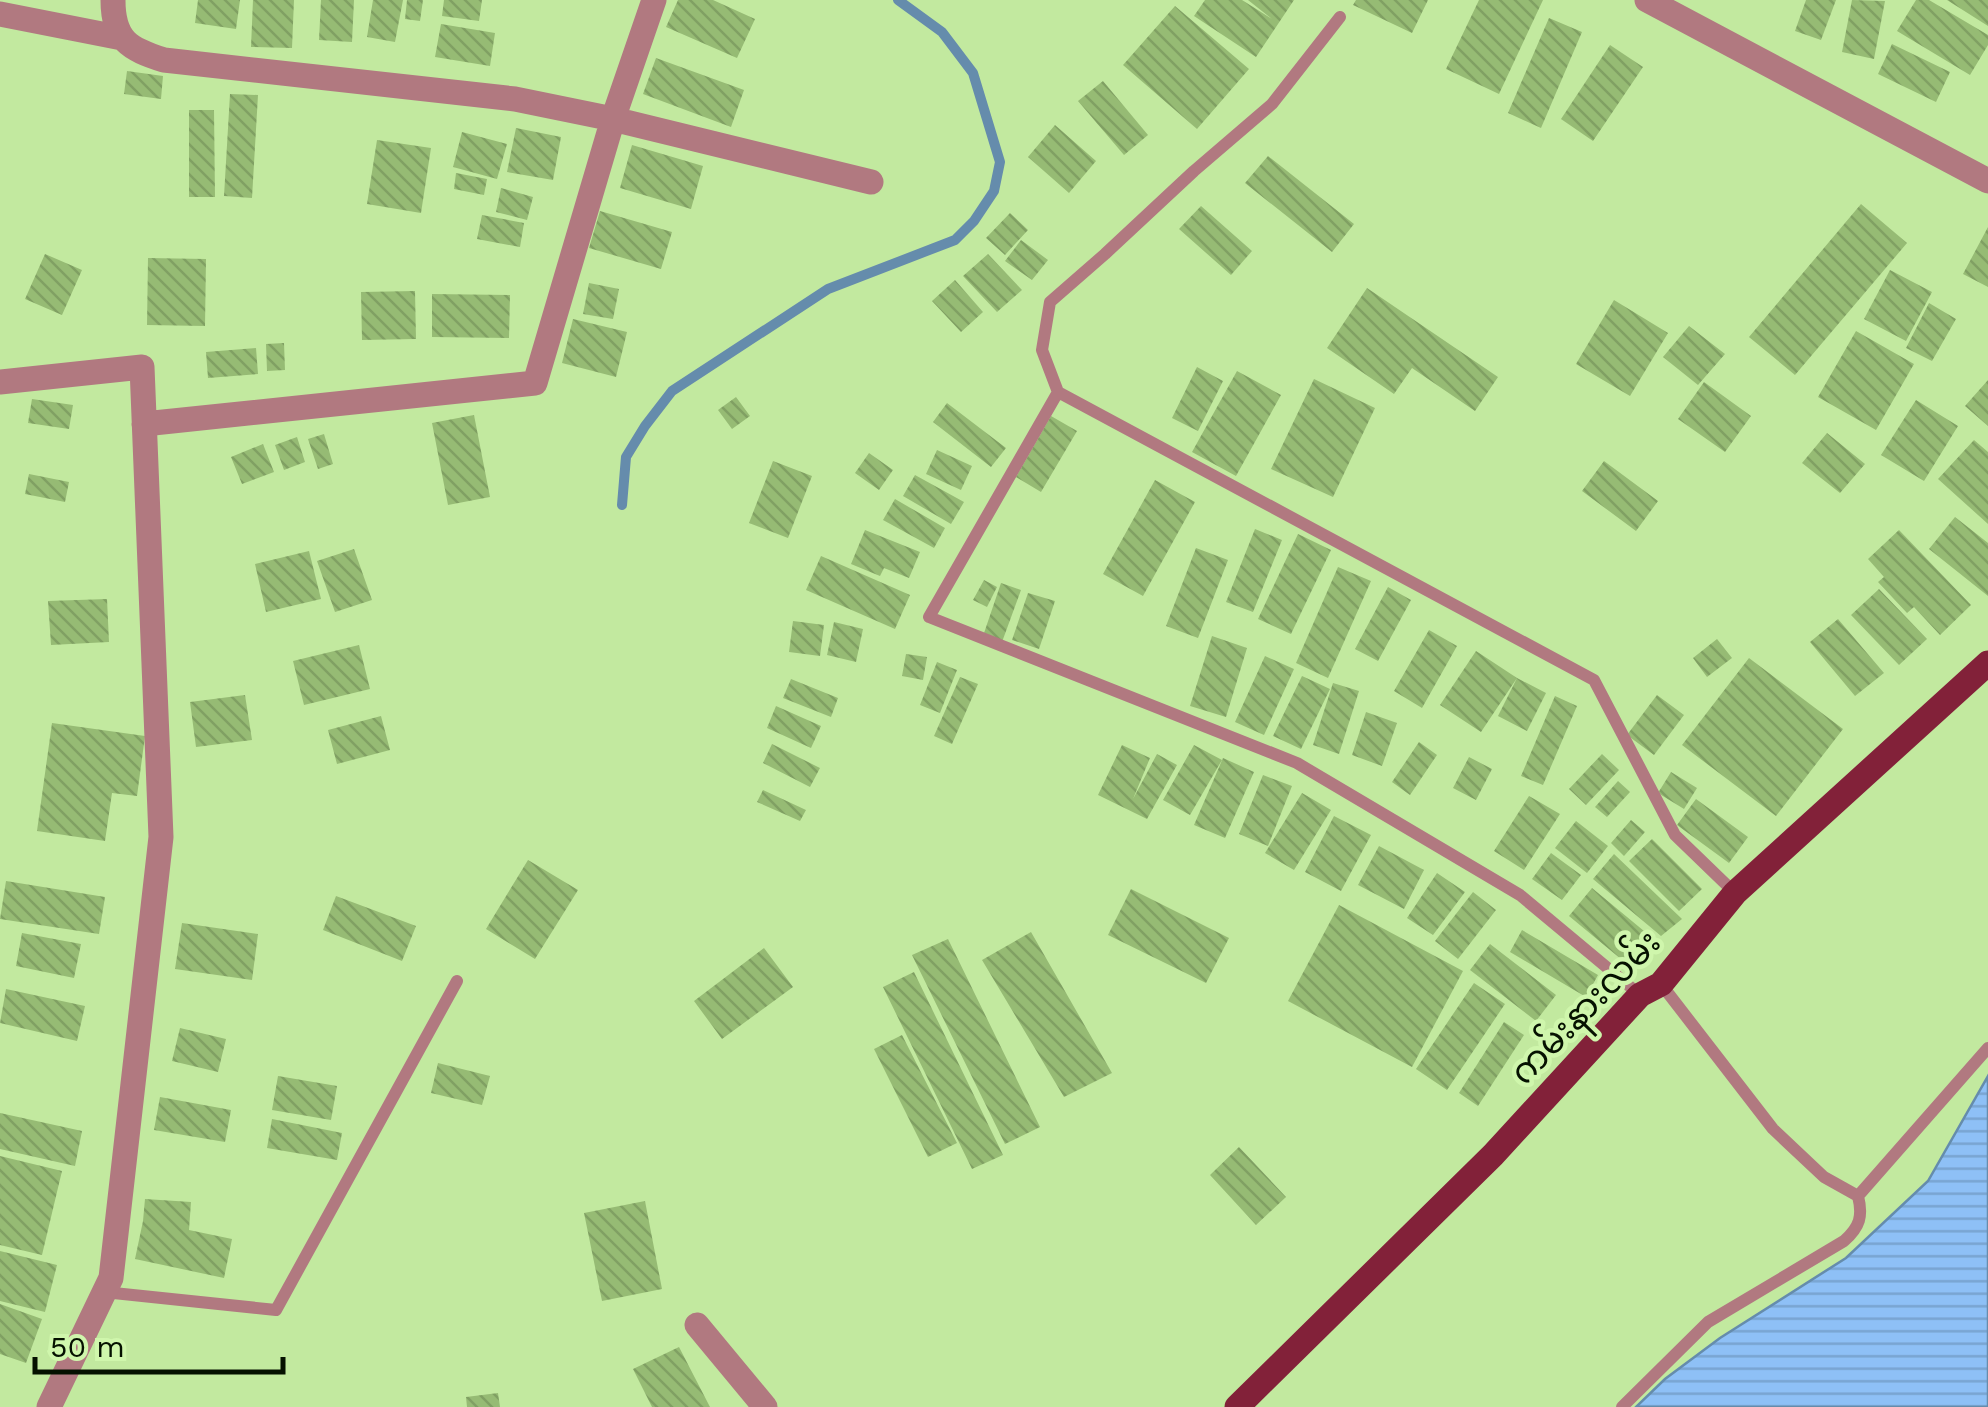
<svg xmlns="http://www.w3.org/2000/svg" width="1988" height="1407" font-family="'Work Sans','Noto Sans Myanmar',sans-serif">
	<defs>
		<pattern id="water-rules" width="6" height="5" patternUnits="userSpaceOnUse" patternTransform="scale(2.5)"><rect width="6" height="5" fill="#8ec0f6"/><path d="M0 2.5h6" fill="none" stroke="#79a4d1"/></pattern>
		<pattern id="building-back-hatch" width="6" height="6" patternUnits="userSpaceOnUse" patternTransform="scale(2.5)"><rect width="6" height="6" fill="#96bb74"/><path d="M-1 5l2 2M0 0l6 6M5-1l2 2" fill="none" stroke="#80a063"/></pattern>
	</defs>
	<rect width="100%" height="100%" fill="#c2e99f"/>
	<path fill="url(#water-rules)" stroke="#658cac" stroke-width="2.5" d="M1988,1076V1407H1636L1665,1379L1720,1338L1846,1258L1928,1181Z"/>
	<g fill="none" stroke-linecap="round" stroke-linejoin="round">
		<path stroke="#658cac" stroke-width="10" d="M622,505L626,457L645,426L672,391L828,289L955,240L974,221L994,191L1000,162L973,73L942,32L898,0"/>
	</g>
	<path fill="url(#building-back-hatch)" d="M198,0H240L236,29L195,23Z
		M253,0H294L292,48L251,47Z
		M321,0H354L352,42L319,40Z
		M373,0H403L395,42L367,37Z
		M407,0H423L420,21L405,19Z
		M444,0H482L479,21L442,16Z
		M678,0H713L755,19L737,58L666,27Z
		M1205,0H1242L1272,19L1248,0H1294L1256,57L1194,16Z
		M1356,0H1428L1412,33L1353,5Z
		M1479,0H1543L1499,94L1446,69Z
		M1806,0H1836L1821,40L1795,31Z
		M1852,0L1885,1L1874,59L1842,52Z
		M1916,0H1929L1988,35V45L1970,75L1897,31Z
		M1947,0H1988V26Z
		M1175,6L1249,69L1197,129L1123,65Z
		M1549,18L1582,32L1541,128L1508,113Z
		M441,24L495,33L490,66L435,57Z
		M1892,44L1950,72L1936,102L1878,74Z
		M1610,45L1643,67L1593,141L1561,119Z
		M656,58L744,90L731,127L643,94Z
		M127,71L163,76L161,99L124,94Z
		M1103,81L1148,135L1124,155L1078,101Z
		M230,94L258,95L252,198L224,196Z
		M189,110H214L215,197H189Z
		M1055,125L1096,161L1069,193L1028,157Z
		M516,128L561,137L553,180L507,172Z
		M462,132L507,144L497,179L453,167Z
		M377,140L431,148L421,213L367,204Z
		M632,145L703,166L691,209L620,188Z
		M1268,156L1354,224L1332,252L1245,183Z
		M456,173L487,179L484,195L454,189Z
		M501,188L533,197L527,220L496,212Z
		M1861,204L1907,243L1795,375L1749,337Z
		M1201,206L1252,251L1231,275L1179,229Z
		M600,211L672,232L661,269L589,248Z
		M1010,213L1028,230L1005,255L986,238Z
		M482,215L524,223L520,247L477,239Z
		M1988,227V287L1963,274Z
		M1021,240L1048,260L1032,280L1005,261Z
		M45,254L82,270L62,315L25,299Z
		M988,254L1022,290L997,312L963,276Z
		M148,258L206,259L205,326L147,325Z
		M1890,270L1932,292L1906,341L1864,319Z
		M955,280L983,312L961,332L932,301Z
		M589,283L619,289L613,319L583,314Z
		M1367,288L1498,377L1475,411L1412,368L1394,394L1327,348Z
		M415,291L416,339L362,340L361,292Z
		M432,294L510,295L509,338L432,337Z
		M1614,300L1668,333L1630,396L1576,364Z
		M1929,303L1956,319L1932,361L1906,348Z
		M573,319L627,332L616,377L562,363Z
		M1689,326L1725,354L1698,385L1663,357Z
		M1856,331L1914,364L1876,430L1818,397Z
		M284,343L285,370L267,371L266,344Z
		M256,348L258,374L208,378L206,352Z
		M1197,367L1223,381L1198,431L1172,418Z
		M1237,371L1281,395L1236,476L1192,452Z
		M1314,379L1375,408L1333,497L1271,469Z
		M1988,380V426L1965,406Z
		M1704,382L1751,416L1725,452L1678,419Z
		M736,397L750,416L732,429L718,410Z
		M32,399L73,405L69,429L28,423Z
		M1916,400L1958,426L1924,481L1881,455Z
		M947,403L1006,448L991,467L933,422Z
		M474,415L490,497L448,505L432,423Z
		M1051,416L1077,431L1041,492L1016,477Z
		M1827,433L1865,464L1840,493L1802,463Z
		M324,434L333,464L318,469L308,439Z
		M297,437L305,462L284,470L275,445Z
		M1974,440L1988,452V524L1938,479Z
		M263,444L274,472L242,484L231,457Z
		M937,450L972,466L961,490L926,474Z
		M869,453L893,470L879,490L855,473Z
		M773,461L812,476L788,538L749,523Z
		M1604,461L1658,501L1636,531L1582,491Z
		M29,474L69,482L65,502L25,494Z
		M915,475L964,502L951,524L903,496Z
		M1155,480L1195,502L1143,596L1103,574Z
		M895,499L945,528L934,548L883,520Z
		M1955,517L1988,543V596L1929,549Z
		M1255,529L1282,540L1253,612L1226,602Z
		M865,530L920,552L909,578L884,568L880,576L851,564Z
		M1899,530L1971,605L1940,635L1914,607L1907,613L1878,582L1884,577L1868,559Z
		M1298,534L1331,550L1291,634L1258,619Z
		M1196,548L1228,560L1198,638L1166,626Z
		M354,549L372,600L335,612L317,561Z
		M309,551L321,599L266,612L255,564Z
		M821,556L910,595L895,629L806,590Z
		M1338,567L1371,581L1328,678L1296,663Z
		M984,580L997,587L987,607L973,600Z
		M1001,583L1021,590L1002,642L983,636Z
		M1388,587L1411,600L1378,661L1355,649Z
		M1879,589L1927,639L1899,665L1851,615Z
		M1028,593L1055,601L1039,649L1012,640Z
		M107,599L109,642L51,645L48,601Z
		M1838,619L1884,673L1855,696L1810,642Z
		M793,621L824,625L820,656L789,652Z
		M834,622L863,629L856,662L827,655Z
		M1429,630L1457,646L1422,708L1394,691Z
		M1212,636L1247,648L1226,717L1190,706Z
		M1717,639L1732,658L1707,677L1693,658Z
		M359,645L370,689L304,705L293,661Z
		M1476,651L1517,678L1481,732L1440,705Z
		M906,654L927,657L923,680L902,676Z
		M1265,656L1294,669L1264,735L1235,722Z
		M1749,658L1843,729L1776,816L1682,745Z
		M937,662L957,670L940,713L920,705Z
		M1302,676L1330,689L1301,749L1273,736Z
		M960,677L978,684L952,744L934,736Z
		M1517,678L1546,693L1527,731L1498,716Z
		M791,679L838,698L831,717L783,698Z
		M1333,683L1359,691L1339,754L1313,745Z
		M245,695L252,740L196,747L190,702Z
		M1657,695L1684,715L1654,755L1627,735Z
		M1555,696L1577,706L1543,785L1521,776Z
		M776,706L821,726L811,748L767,728Z
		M1366,712L1397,723L1382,766L1352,755Z
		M381,716L390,750L337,764L328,730Z
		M52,723L145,736L137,796L112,793L105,841L37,831Z
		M1419,742L1437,755L1410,795L1392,782Z
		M772,744L820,768L810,787L763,763Z
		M1122,745L1150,758L1133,799L1157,754L1177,765L1147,819L1098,795Z
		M1194,745L1222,760L1190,815L1163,800Z
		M1602,754L1619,770L1586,805L1569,789Z
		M1469,757L1492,769L1476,800L1453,788Z
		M1223,758L1254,772L1225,838L1194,825Z
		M1671,772L1697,788L1684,809L1658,793Z
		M1263,775L1292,786L1268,846L1239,834Z
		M1618,781L1630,792L1607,817L1595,807Z
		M763,790L806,810L800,821L757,802Z
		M1302,793L1331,810L1294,870L1265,853Z
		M1529,796L1560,814L1524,870L1494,851Z
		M1696,799L1748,837L1729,863L1677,825Z
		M1334,816L1371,835L1341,891L1305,872Z
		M1631,820L1645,832L1624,856L1611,843Z
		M1576,821L1608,846L1587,873L1555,848Z
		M1652,839L1702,889L1679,911L1629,861Z
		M1379,846L1424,870L1404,909L1358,885Z
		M1551,853L1581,875L1562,900L1532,879Z
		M1614,854L1682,919L1661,936L1593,879Z
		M528,860L578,890L535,959L486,929Z
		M1437,873L1465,892L1433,935L1407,918Z
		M6,881L105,897L99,934L0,919Z
		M1592,888L1650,936L1627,964L1569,916Z
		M1131,889L1229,938L1206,983L1108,935Z
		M1473,892L1496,910L1458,959L1435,941Z
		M336,896L416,926L402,961L323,930Z
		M1339,905L1463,971L1412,1067L1288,1001Z
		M182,923L258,934L252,980L175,969Z
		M1522,930L1598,975L1586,997L1510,952Z
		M1031,932L1112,1073L1064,1097L982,960Z
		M22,933L81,944L74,978L16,966Z
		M948,939L1040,1127L1005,1144L912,955Z
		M1490,944L1556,995L1536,1021L1470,970Z
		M764,948L793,987L722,1039L694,1001Z
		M914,972L1003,1155L972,1169L883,987Z
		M1474,983L1505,1004L1447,1090L1416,1069Z
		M6,989L85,1006L77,1041L0,1023Z
		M1504,1022L1524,1035L1478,1106L1459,1093Z
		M180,1028L226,1039L218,1072L172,1061Z
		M902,1035L957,1143L928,1157L874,1049Z
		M438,1063L490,1076L482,1105L431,1093Z
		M278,1076L337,1086L331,1120L272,1110Z
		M160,1097L231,1110L225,1142L154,1130Z
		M0,1113L82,1131L75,1166L0,1149Z
		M272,1119L342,1133L337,1160L267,1148Z
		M1239,1147L1286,1197L1256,1225L1210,1175Z
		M0,1156L62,1171L42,1255L0,1245Z
		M145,1199L191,1202L189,1230L232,1239L224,1278L135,1259L143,1221Z
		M645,1201L662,1289L602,1301L584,1213Z
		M0,1251L57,1265L45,1312L0,1301Z
		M0,1304L42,1319L26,1363L0,1354Z
		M679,1347L710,1407H652L633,1369Z
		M498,1393L500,1407H467L466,1397Z"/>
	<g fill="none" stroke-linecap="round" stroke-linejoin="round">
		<path stroke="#b17980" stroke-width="12" d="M1340,17L1272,104L1194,171L1105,254L1050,302L1042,350L1058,392L1594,680L1675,835L1735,893
			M1058,392L929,617L1297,763L1520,895L1640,995
			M1858,1196L1988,1048
			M104,1292L276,1310L457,981
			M1622,1407L1708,1322L1844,1241C1860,1227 1863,1216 1858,1196L1824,1177L1773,1129L1661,984"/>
		<path stroke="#b17980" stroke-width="25" d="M113,0C113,40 129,49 164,60L515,99L613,119L871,182
			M1647,0L1988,181
			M0,14L122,38
			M0,382L142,367L161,837L111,1278L49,1407
			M144,424L535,383L613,119L654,0
			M697,1325L765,1407"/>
		<path stroke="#822139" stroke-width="25" d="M1237,1407L1493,1155L1640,995L1661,984L1735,893L1988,663"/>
	</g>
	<g text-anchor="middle" stroke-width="9" stroke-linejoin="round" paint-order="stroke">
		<g font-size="35" fill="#051100" stroke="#cff6ac">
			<text transform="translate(1585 1007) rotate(-46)" y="12">ကမ်းနားလမ်း</text>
		</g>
	</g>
	<path d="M35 1357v15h248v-15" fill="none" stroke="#051100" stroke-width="5"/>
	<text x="50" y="1357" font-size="30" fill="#051100" stroke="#cff6ac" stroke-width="8" paint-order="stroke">50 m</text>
</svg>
